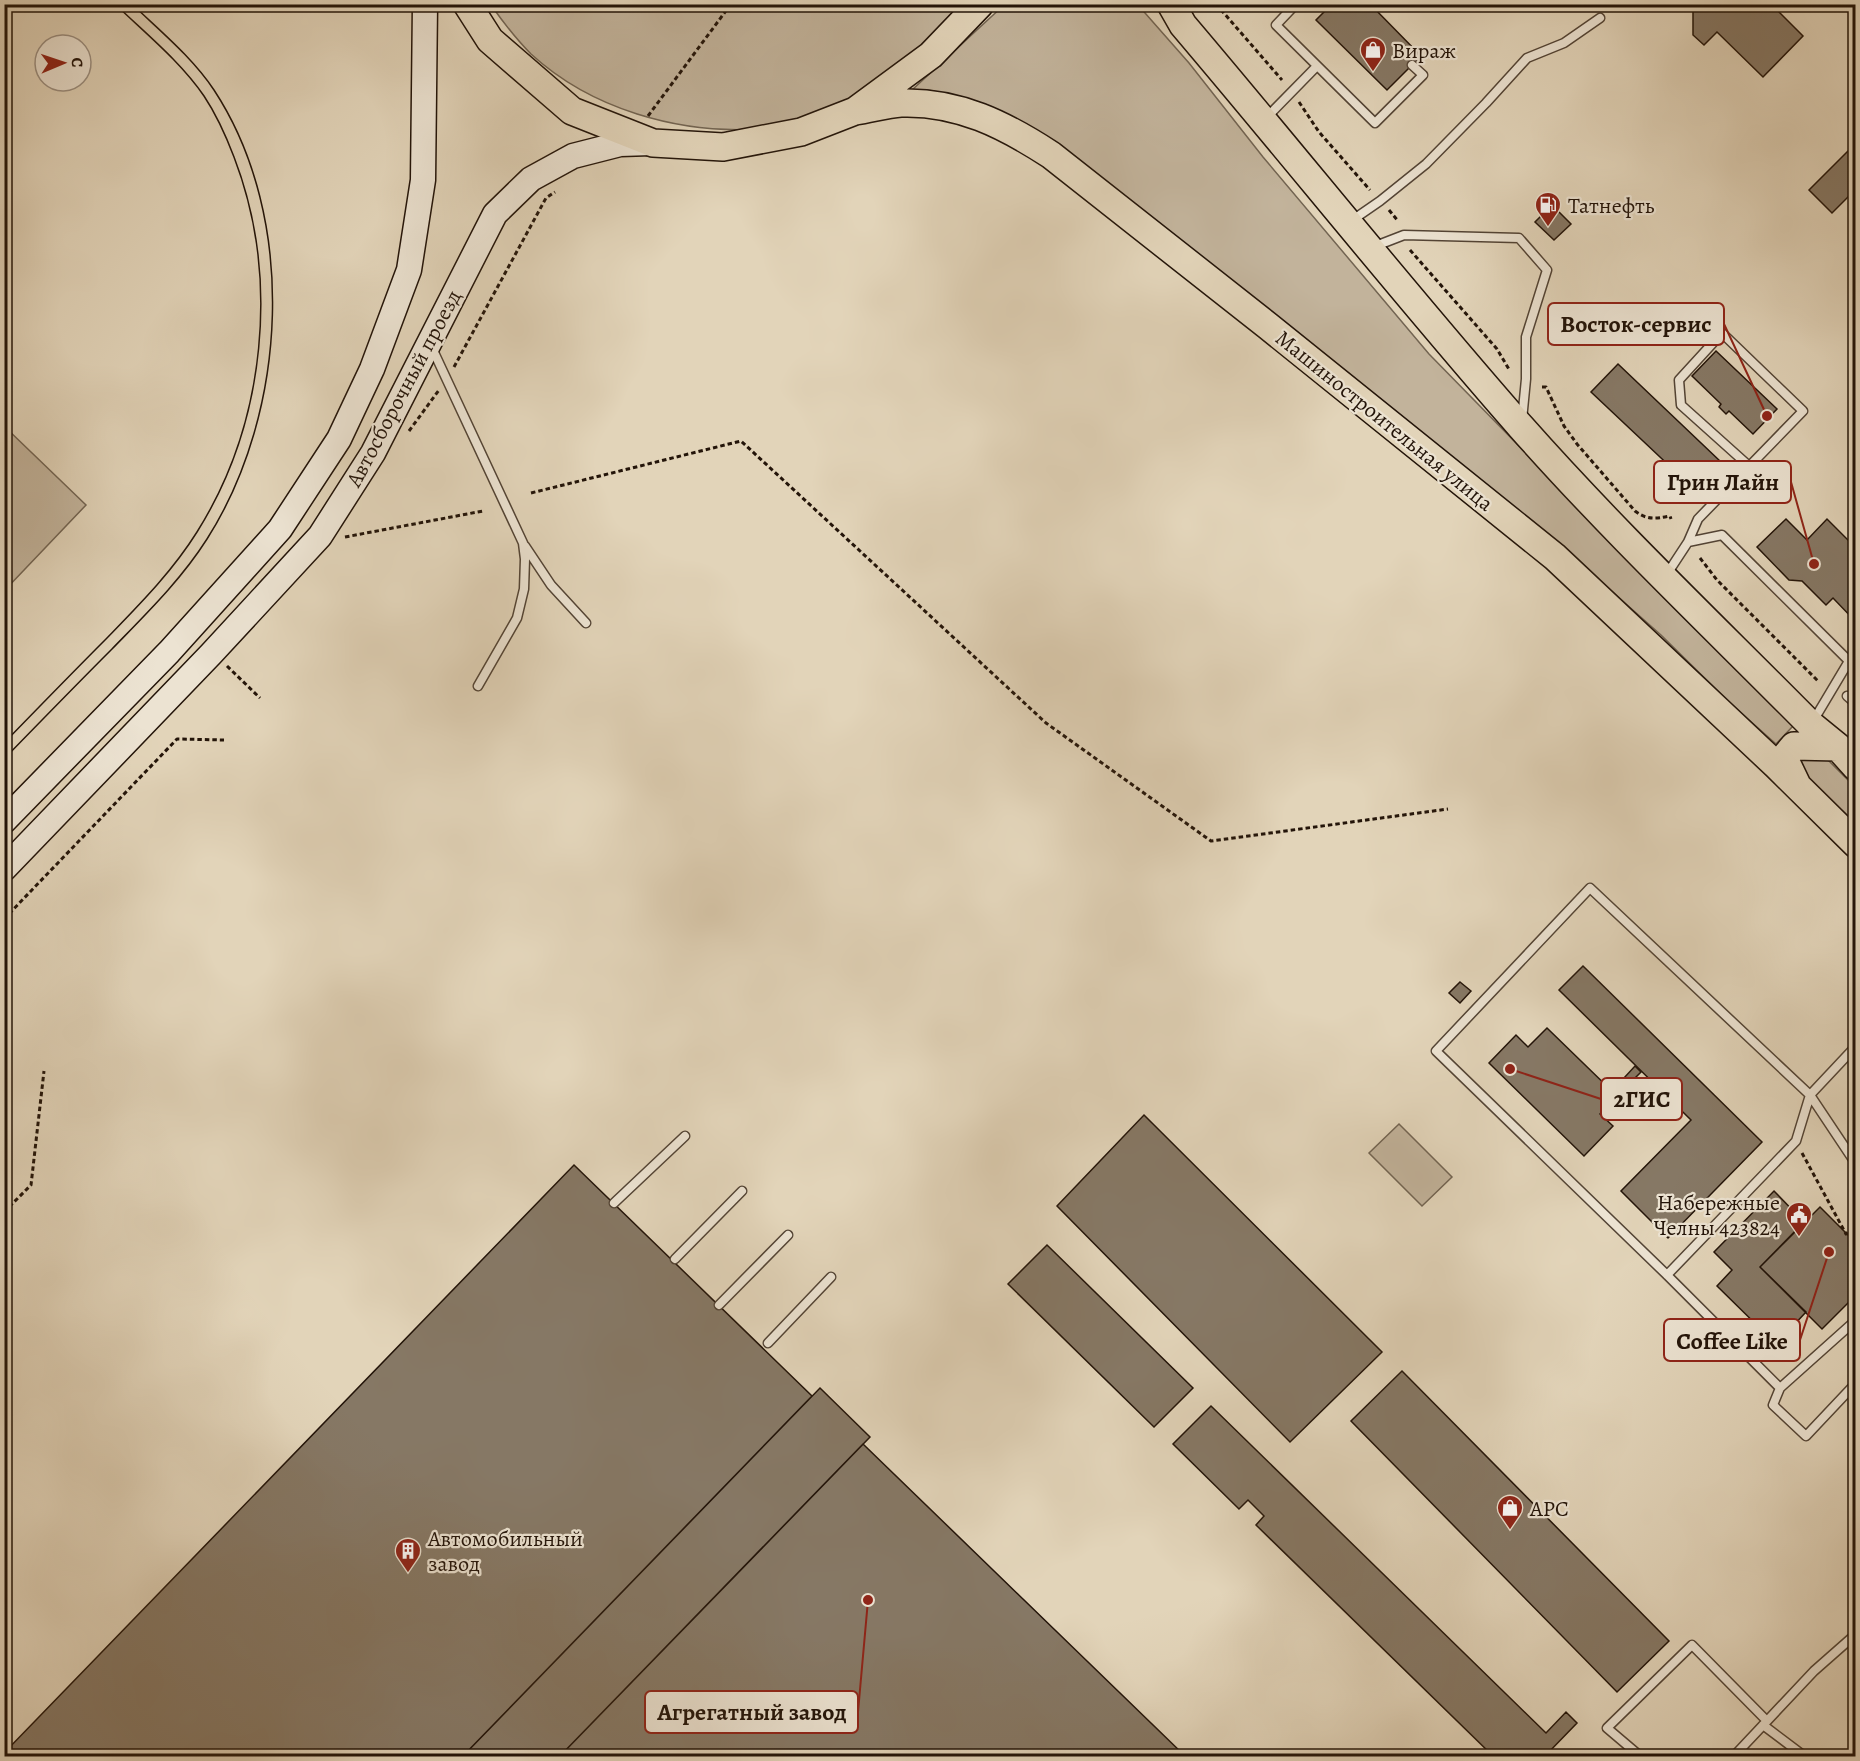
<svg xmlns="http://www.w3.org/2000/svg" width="1860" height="1761" font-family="Alegreya,serif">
	<rect width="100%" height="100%" fill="#e2d4b9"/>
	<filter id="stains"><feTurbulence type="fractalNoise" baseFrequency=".00333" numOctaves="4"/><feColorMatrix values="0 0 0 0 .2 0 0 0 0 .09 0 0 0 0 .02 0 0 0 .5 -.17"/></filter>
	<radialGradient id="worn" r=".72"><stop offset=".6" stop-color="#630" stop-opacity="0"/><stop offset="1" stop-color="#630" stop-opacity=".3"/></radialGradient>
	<path fill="#c2b39b" stroke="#726452" stroke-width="1.5" d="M491,5H966C953,18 939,29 926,42C902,63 879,86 850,99C828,109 781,127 759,129C678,134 591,109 531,54C516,39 503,22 491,5Z
		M1004,5H1138L1189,63L1263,157L1429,354L1793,726L1776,744L1730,703L1661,635L1564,549L948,94L928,90H912Z
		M4,426L86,505L5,590H4Z
		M1811,754L1823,755L1855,787V827L1800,774L1801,760Z
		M1399,1124L1452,1177L1422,1206L1369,1153Z"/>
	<path fill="#867865" stroke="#231409" stroke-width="1.5" d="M1332,4H1370L1421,56L1387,90L1316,20Z
		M1706,4H1771L1803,36L1763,77L1717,32L1704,45L1693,35V9L1706,8Z
		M1856,143V189L1832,213L1809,190Z
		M1552,205L1571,224L1554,240L1535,222Z
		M1716,351L1777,409L1753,434L1729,411L1726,414L1719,407L1721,404L1692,376Z
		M1618,364L1721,462L1695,490L1591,392Z
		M1786,519L1807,540L1827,519L1856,548V622L1833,598L1826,605L1802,581L1789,580L1757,547Z
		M1583,966L1762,1142L1668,1238L1621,1191L1691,1120L1559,990Z
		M1460,982L1471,991L1460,1003L1449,993Z
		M1547,1028L1617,1096L1600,1114L1613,1126L1584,1156L1489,1063L1516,1035L1528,1047Z
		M1635,1066L1641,1072L1617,1096L1612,1091Z
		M1144,1115L1382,1352L1290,1442L1057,1206Z
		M574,1165L812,1396L463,1756H4V1753Z
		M1774,1191L1804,1222L1760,1267L1806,1312L1776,1344L1717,1286L1732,1270L1714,1252Z
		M1820,1207L1856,1243V1295L1822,1329L1760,1267Z
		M1047,1245L1193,1388L1154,1427L1008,1284Z
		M1402,1371L1669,1641L1617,1692L1351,1421Z
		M820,1388L870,1437L560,1756H463Z
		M1211,1406L1546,1733L1566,1712L1577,1723L1545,1756H1493L1256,1525L1264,1516L1248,1500L1239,1509L1173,1444Z
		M863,1444L1185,1756H560Z"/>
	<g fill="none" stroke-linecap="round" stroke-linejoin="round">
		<defs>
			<path id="lane" d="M1296,4L1276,25L1375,123L1423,75L1412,65
				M1266,118L1317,66
				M1351,221L1380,201L1426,164L1486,103L1527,58L1564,43L1600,18
				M1373,247L1404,235L1519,238L1547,270L1526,337V379L1522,420
				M432,348L523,543L525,559L524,589L517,618L478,686
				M1688,542L1698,519L1803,411L1722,333L1679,380L1681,405L1749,466
				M525,546L551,585L586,623
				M1667,574L1688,542L1722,535L1849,661L1812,723
				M1847,696L1856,704
				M1856,1164L1810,1095L1590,888L1436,1051L1667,1275L1780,1388L1856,1320
				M614,1203L685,1136
				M675,1259L742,1191
				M1667,1275L1796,1141L1810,1095L1856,1046
				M719,1305L788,1235
				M768,1343L831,1277
				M1780,1388L1773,1405L1806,1436L1856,1383
				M1763,1725L1804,1756
				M1640,1756L1607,1728L1692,1645L1767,1721
				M1734,1756L1814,1671L1856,1634"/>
			<path id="secondary" d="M4,821L169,652L280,529L339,439L372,369L409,270L423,180L425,4
				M4,869L211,654L320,536L373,453L495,214L531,179L573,156L620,144L651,143"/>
			<path id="primary" d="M467,4L490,40L572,111L653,143L723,147L801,132L855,111L931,55L980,4
				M1171,4L1183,25C1296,158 1405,295 1521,427C1613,531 1714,627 1811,725L1838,747L1856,767
				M855,111C870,109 886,104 901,103C958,101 1005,125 1051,155L1268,326L1555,557L1776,765L1856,844
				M1797,785L1784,758L1794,746L1838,747"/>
		</defs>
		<use href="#lane" stroke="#534435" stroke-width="11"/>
		<use href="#secondary" stroke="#231409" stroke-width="27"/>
		<use href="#primary" stroke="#231409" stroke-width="30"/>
		<path stroke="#231409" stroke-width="3" stroke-dasharray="4.5 3" stroke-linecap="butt" d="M1216,4L1282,80
			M1299,102L1319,132L1370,190
			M648,116L731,4
			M1389,210L1398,221
			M1410,250L1497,349L1510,371
			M454,367L546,198L555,192
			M1542,387H1546L1564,426L1577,444L1635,511C1647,520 1655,519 1670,516L1671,519
			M409,431L439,390
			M531,493L741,441L1046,723L1211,841L1448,809
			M345,537L483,511
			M1700,558L1717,580L1819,682
			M227,666L260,698
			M4,919L177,739L224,740
			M1802,1153L1846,1234L1856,1227
			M4,1212L31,1185L44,1071"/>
		<use href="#lane" stroke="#ece3d2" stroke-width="8"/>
		<use href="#secondary" stroke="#ece3d2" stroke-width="24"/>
		<use href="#primary" stroke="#e2d4b9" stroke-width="27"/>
		<path stroke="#231409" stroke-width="1.5" d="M4,743C38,708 72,673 106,639C139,605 172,572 197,532C266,422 280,277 234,157C226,136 216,114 204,96C180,61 145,33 115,4
			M4,759C40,722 76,685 112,649C146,614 181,580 207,539C288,412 298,218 214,90C192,57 160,31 132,4"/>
	</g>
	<defs>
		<symbol id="shop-pin" viewBox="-11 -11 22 30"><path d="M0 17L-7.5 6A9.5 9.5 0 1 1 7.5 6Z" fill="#8f2418" stroke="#ece3d2"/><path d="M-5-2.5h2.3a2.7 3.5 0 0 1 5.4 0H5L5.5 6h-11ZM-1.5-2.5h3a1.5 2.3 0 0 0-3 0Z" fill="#fff"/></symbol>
		<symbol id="fuel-pin" viewBox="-11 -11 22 30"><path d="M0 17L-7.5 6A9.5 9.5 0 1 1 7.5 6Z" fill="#8f2418" stroke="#ece3d2"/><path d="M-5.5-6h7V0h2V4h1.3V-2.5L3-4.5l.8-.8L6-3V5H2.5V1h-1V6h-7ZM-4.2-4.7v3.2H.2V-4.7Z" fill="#fff"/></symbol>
		<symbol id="civic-pin" viewBox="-11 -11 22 30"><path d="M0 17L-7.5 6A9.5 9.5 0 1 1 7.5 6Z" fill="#8f2418" stroke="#ece3d2"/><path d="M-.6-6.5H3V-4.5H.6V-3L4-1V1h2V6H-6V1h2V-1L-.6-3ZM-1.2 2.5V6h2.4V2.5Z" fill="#fff"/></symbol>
		<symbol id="building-pin" viewBox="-11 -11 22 30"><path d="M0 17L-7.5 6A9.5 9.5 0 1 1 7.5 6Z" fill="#8f2418" stroke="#ece3d2"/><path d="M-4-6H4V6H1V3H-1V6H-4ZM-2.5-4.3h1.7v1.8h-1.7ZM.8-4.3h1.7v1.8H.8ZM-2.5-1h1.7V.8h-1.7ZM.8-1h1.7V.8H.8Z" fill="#fff"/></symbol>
	</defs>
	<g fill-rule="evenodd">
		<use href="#shop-pin" x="1358" y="35" width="30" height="40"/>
		<use href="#fuel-pin" x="1533" y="190" width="30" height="40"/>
		<use href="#civic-pin" x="1784" y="1200" width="30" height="40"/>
		<use href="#shop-pin" x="1495" y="1493" width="30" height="40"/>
		<use href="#building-pin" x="393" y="1536" width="30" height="40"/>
	</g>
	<g text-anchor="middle" stroke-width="4.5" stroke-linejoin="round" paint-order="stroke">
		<g font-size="22" fill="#231409" stroke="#ece3d2" text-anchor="start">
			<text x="1392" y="58">Вираж</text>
			<text x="1568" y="213">Татнефть</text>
			<text x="1780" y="1210" text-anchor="end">Набережные<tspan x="1780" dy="25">Челны 423824</tspan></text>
			<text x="1530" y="1516">АРС</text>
			<text x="428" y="1546">Автомобильный<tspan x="428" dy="25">завод</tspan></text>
		</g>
		<g font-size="22" fill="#231409" stroke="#ece3d2">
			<text transform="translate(403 388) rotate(-62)" y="8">Автосборочный проезд</text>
			<text transform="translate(1385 420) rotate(39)" y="8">Машиностроительная улица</text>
		</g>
	</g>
	<path fill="none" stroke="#8f2418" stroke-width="2" d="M1767 416L1724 324M1814 564L1791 482M1510 1069L1601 1099M1829 1252L1800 1340M868 1600L858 1712"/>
	<g fill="#8f2418" stroke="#ece3d2" stroke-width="2">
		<circle cx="1767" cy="416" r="6"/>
		<circle cx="1814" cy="564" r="6"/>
		<circle cx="1510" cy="1069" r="6"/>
		<circle cx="1829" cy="1252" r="6"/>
		<circle cx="868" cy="1600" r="6"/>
	</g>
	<g fill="#ece3d2" stroke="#8f2418" stroke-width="2">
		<rect x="1548" y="303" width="176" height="42" rx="6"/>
		<rect x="1654" y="461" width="137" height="42" rx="6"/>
		<rect x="1601" y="1078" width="81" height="42" rx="6"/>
		<rect x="1664" y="1319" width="136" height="42" rx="6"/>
		<rect x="645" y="1691" width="213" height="42" rx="6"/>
	</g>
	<g font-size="24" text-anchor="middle" font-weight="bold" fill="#231409">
		<text x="1636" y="332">Восток-сервис</text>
		<text x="1723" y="490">Грин Лайн</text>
		<text x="1642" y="1107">2ГИС</text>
		<text x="1732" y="1349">Coffee Like</text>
		<text x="752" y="1720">Агрегатный завод</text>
	</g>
	<rect width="1860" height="1761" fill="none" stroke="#e2d4b9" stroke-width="24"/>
	<rect x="6" y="6" width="1848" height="1749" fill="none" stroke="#231409" stroke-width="3"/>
	<rect x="12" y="12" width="1836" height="1737" fill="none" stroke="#231409" stroke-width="1.5"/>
	<g transform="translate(63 63) rotate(88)"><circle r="28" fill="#ece3d2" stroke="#9c9082" stroke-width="1.5"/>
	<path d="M0-4.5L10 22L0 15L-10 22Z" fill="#8f2418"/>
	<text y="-9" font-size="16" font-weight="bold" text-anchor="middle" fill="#231409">С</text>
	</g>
	<rect width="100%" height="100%" filter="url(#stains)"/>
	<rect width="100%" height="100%" fill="url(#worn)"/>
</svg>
